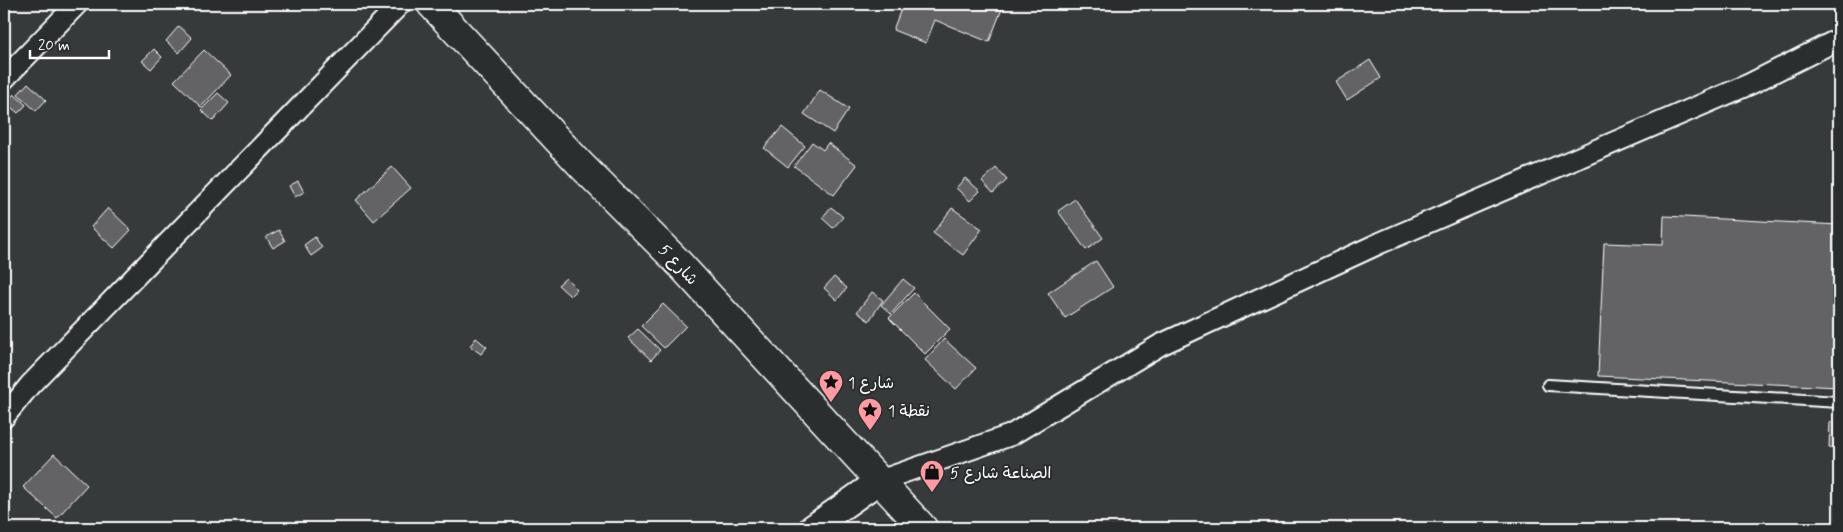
<svg xmlns="http://www.w3.org/2000/svg" width="1843" height="532" font-family="Mynerve,'Playpen Sans Arabic',sans-serif">
	<rect width="100%" height="100%" fill="#373a3b"/>
	<filter id="ink" filterUnits="userSpaceOnUse"><feTurbulence type="fractalNoise" baseFrequency=".02" numOctaves="2"/><feDisplacementMap in="SourceGraphic" scale="10" xChannelSelector="R" yChannelSelector="G"/><feConvolveMatrix kernelMatrix="1 2 1 2 8 2 1 2 1" color-interpolation-filters="sRGB"/></filter>
	<g filter="url(#ink)">
		<path fill="#636465" stroke="#fff" d="M903,4H1004L989,42L935,20L926,43L893,30Z
			M1690,4H1784V7Z
			M179,26L192,38L179,53L166,41Z
			M154,49L162,57L151,69L142,61Z
			M204,50L231,75L201,107L174,81Z
			M1370,60L1381,78L1347,100L1336,82Z
			M28,83L46,100L36,111L18,94Z
			M820,90L849,109L833,133L804,114Z
			M218,93L229,103L213,121L201,110Z
			M14,94L26,105L18,113L6,103Z
			M782,127L805,146L788,167L764,148Z
			M812,142L823,150L828,143L857,165L834,195L794,166Z
			M392,167L411,188L374,221L356,200Z
			M996,168L1007,180L993,193L982,181Z
			M965,178L980,191L970,201L956,188Z
			M298,181L304,192L295,197L289,186Z
			M1075,199L1103,238L1086,250L1058,211Z
			M831,207L843,217L833,228L822,218Z
			M108,208L131,230L114,248L91,227Z
			M952,208L982,229L963,255L933,233Z
			M1664,216L1839,225V387L1598,376L1604,243L1663,245Z
			M279,230L285,241L273,248L266,237Z
			M315,237L322,248L311,256L304,245Z
			M1096,261L1113,287L1065,318L1048,293Z
			M834,277L847,288L837,300L824,288Z
			M566,278L577,289L570,296L558,285Z
			M903,279L914,288L891,314L881,305Z
			M872,292L883,300L869,321L857,312Z
			M914,293L950,329L925,354L889,318Z
			M663,304L686,326L664,348L641,326Z
			M638,329L660,350L651,360L628,338Z
			M476,338L487,347L481,354L470,346Z
			M944,339L976,368L956,389L925,360Z
			M1830,422H1839V449L1829,448Z
			M54,454L87,485L57,518L23,487Z"/>
		<g fill="none" stroke-linecap="round" stroke-linejoin="round">
			<defs>
				<path id="service" d="M1548,385L1839,402"/>
				<path id="minor" d="M4,79L77,4
					M4,417L30,385L400,4
					M879,481L1011,435L1160,345L1380,243L1750,84L1839,39"/>
				<path id="tertiary" d="M812,528L879,481"/>
				<path id="secondary" d="M431,4L582,166L675,259L923,528"/>
			</defs>
			<use href="#service" stroke="#fff" stroke-width="14"/>
			<use href="#minor" stroke="#fff" stroke-width="24"/>
			<use href="#tertiary" stroke="#fff" stroke-width="29"/>
			<use href="#secondary" stroke="#fff" stroke-width="31"/>
			<use href="#service" stroke="#2a2d2e" stroke-width="10"/>
			<use href="#minor" stroke="#2a2d2e" stroke-width="20"/>
			<use href="#tertiary" stroke="#2a2d2e" stroke-width="25"/>
			<use href="#secondary" stroke="#2a2d2e" stroke-width="28"/>
		</g>
	</g>
	<defs>
		<symbol id="sight-pin" viewBox="-11 -11 22 30"><path d="M0 17L-7.5 6A9.5 9.5 0 1 1 7.5 6Z" fill="#ff9aa2" stroke="#2a2d2e"/><path d="M0-6L1.8-2.2L6-1.7L2.9 1.2L3.7 5.4L0 3.3L-3.7 5.4L-2.9 1.2L-6-1.7L-1.8-2.2Z" fill="#111"/></symbol>
		<symbol id="shop-pin" viewBox="-11 -11 22 30"><path d="M0 17L-7.5 6A9.5 9.5 0 1 1 7.5 6Z" fill="#ff9aa2" stroke="#2a2d2e"/><path d="M-5-2.5h2.3a2.7 3.5 0 0 1 5.4 0H5L5.5 6h-11ZM-1.5-2.5h3a1.5 2.3 0 0 0-3 0Z" fill="#111"/></symbol>
	</defs>
	<g fill-rule="evenodd">
		<use href="#sight-pin" x="817" y="368" width="28" height="38"/>
		<use href="#sight-pin" x="856" y="396" width="28" height="38"/>
		<use href="#shop-pin" x="918" y="458" width="28" height="38"/>
	</g>
	<g text-anchor="middle" stroke-width="4" stroke-linejoin="round" paint-order="stroke">
		<g font-size="16" fill="#fff" stroke="#2a2d2e">
			<text transform="translate(679 264) rotate(47)" y="6">شارع 5</text>
		</g>
		<g font-size="16" fill="#fff" stroke="#2a2d2e" text-anchor="start">
			<text x="848" y="388">شارع 1</text>
			<text x="888" y="416">نقطة 1</text>
			<text x="950" y="478">الصناعة شارع 5</text>
		</g>
	</g>
	<rect width="1843" height="532" fill="none" stroke="#2a2d2e" stroke-width="20"/>
	<rect x="10" y="10" width="1823" height="512" fill="none" stroke="#fff" stroke-width="2" filter="url(#ink)"/>
	<path d="M30 50v8h79v-8" fill="none" stroke="#ffffff" stroke-width="2.5"/>
	<text x="38" y="50" font-size="15" fill="#ffffff" stroke="#2a2d2e" stroke-width="4" paint-order="stroke">20 m</text>
</svg>
